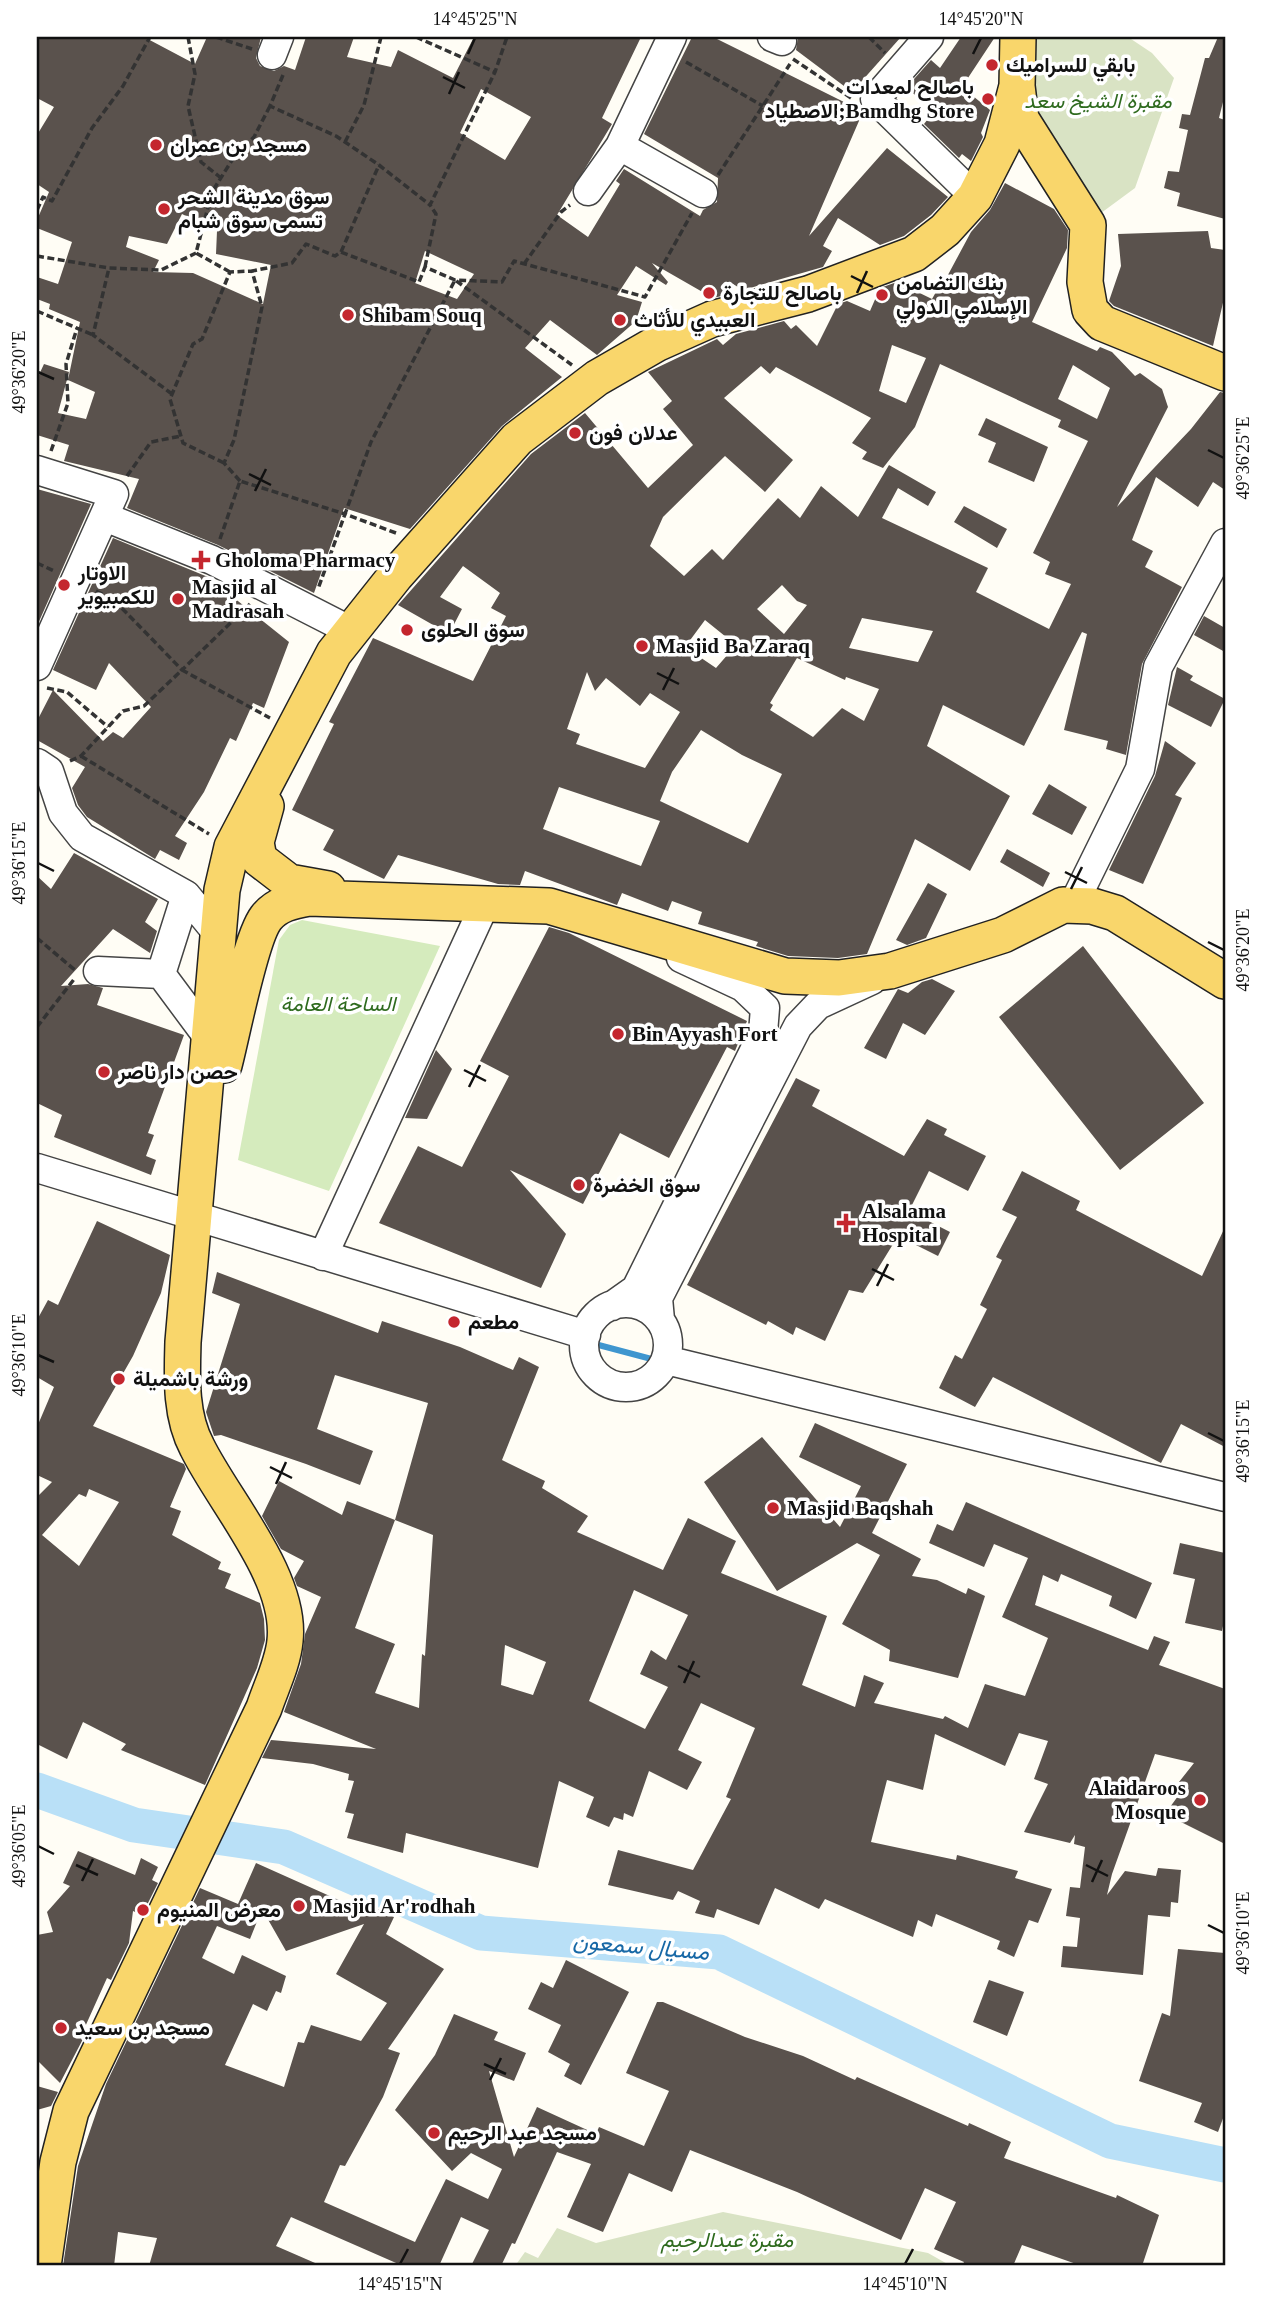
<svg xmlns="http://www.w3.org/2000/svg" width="1262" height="2303" font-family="'Times New Roman',Vazirmatn,serif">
	<rect width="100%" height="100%" fill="#fffdf5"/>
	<path fill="#d5ebbd" d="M302,920L440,946L329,1191L238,1160L279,940L290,925Z"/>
	<path fill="#d9e3c4" d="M1029,37H1128L1152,53L1174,78L1135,188L1097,216L1029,110Z
		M723,2212L928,2253L951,2266H515L525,2252L538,2258L557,2228L596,2243Z"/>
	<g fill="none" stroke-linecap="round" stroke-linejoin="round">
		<path stroke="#3f96cf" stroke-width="6" d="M591,1343L659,1361"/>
		<path stroke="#b9e0f7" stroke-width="35" d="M37,1790L134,1825L284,1847L481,1933L719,1952L1110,2141L1225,2165"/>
	</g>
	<path fill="#5a524d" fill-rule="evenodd" d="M37,37H144L195,64L207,37H261L256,58L260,66L274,71L284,66L295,70L306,37H354L347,57L391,67L398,50L453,78L474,37H641L602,118L612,124L557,215L588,237L620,184L616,181L624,169L700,216L703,210L717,202L718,178L644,134L692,37H713L844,102L842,104L862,114L809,236L887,148L948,197L931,215L904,236L880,245L838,218L823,246L832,251L823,267L743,290L733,284L726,295L713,298L652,263L668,282L666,285L636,266L617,295L642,302L636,321L597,355L550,320L525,348L562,377L502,426L410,529L344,508L314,593L218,545L127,508L139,479L64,461L69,445L37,435V379L44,364L69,372L58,413L86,419L95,392L68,380L80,322L49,309L50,304L37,299V277L58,284L72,242L37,228V220L49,192L37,184V135L54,107L37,98ZM481,89L531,117L505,160L460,133ZM182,214L217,231L216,254L271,265L263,304L193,273L153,272L159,260L126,247L129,236L167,244ZM425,251L474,274L457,299L415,283Z
		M798,37H901L852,92L796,50Z
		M961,37H995L962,87L990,110L981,133L983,137L971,161L962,154L959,158L924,124L935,110L906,88L931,60L940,68Z
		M1218,37H1225V94L1219,118L1225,120V219L1177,206L1180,193L1164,188L1168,171L1179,172L1188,130L1179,128L1182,114L1190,115L1205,58H1209Z
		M1005,183L1054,209L1068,230L1067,248L1032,322L1097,351L1100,347L1112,352L1135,376L1140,373L1162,389L1168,407L1117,507L1191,429L1220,392L1225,393V490L1213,482L1198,507L1156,477L1132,540L1153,551L1145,567L1182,587L1142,664L1126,755L1106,749L1108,741L1064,730L1087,634L1082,632L1024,746L943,705L927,746L1010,796L970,871L915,839L867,954L838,958L788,956L756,946L758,942L698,924L702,912L672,901L668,911L622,893L617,905L525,871L520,885L498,884L398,855L384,879L323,850L334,830L292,810L334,724L329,722L373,638L473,681L506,616L491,608L500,593L463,566L440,597L462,609L449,634L398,605L531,454L585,413L648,488L693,445L663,409L672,401L648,372L717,339L723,345L736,334L784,321L791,329L796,325L817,346L838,304L847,301L870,311L880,288L897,282L932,299L940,285L942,286L971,232L990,210ZM892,345L926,358L906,403L879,391ZM940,364L1061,420L1058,427L1088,441L1033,553L1050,562L1045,574L1071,584L1049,629L976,592L988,568L882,518L898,488L928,506L936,492L889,465L858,517L821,486L800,518L778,498L723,560L712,549L684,576L650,546L663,517L725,456L765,492L793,460L724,398L761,366L770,374L776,367L871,418L852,443L867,452L862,459L883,468L915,427ZM1073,365L1110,388L1097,419L1058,399ZM782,585L797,601L807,605L784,634L757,609ZM862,618L933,631L918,662L849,648ZM705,620L736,645L716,668L685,647ZM797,658L845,680L846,677L879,689L864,721L842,708L813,737L770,710L773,705L770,703ZM587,672L595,691L606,678L640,706L650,693L680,712L645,768L576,744L580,734L567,729ZM701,730L742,755L782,774L748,843L660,801L672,772ZM559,787L660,821L641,866L543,829Z
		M1208,231L1211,248L1225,250V294L1213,346L1114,306L1109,301L1121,266L1118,234Z
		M986,418L1048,447L1034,482L988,462L996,443L978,435Z
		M37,489L91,504L37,626Z
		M964,506L1007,529L997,548L954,522Z
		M113,538L208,577L289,642L264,708L253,703L236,741L230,738L204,792L175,836L187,843L179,860L160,850L155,859L87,817L78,805L72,788L85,767L37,740V721L53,690L103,741L113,732L123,738L151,707L109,663L96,690L53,670Z
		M1204,616L1225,628V652L1194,635Z
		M1177,667L1193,676L1190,680L1225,699L1211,727L1168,705Z
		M1165,741L1196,763L1175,795L1182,798L1143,884L1109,870L1155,776Z
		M1049,784L1087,807L1072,835L1032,814Z
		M1007,849L1050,873L1043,887L1000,862Z
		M74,853L158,899L145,922L157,931L150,953L113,929L61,986L88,984L103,988L97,1005L184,1035L148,1133L154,1135L146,1156L156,1160L151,1175L54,1137L62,1115L37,1103V876L51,889Z
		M928,883L947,894L926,938L907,945L896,940Z
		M549,927L569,933L747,1021L735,1051L727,1047L669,1158L620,1133L583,1204L510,1170L566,1234L541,1288L379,1223L418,1146L462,1167L509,1076L480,1061Z
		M1083,946L1204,1103L1120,1170L999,1017Z
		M932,979L955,991L925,1035L903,1023L886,1059L864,1048L898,989L908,993L922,982Z
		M436,1050L452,1069L427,1119L405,1118Z
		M796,1078L820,1090L812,1106L904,1156L927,1119L947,1129L944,1135L986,1156L968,1191L929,1171L909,1211L950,1232L938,1256L898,1236L863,1293L849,1290L825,1341L796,1327L793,1335L768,1321L766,1325L687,1285Z
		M1022,1171L1080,1201L1076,1210L1202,1276L1225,1227V1447L1181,1424L1161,1463L993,1377L975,1407L939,1388L955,1355L962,1359L987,1309L980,1305L1002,1260L996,1257L1017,1217L1002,1210Z
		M97,1221L170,1255L161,1293L133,1356L93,1426L184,1464L186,1469L170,1507L181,1511L172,1535L221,1562L218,1569L231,1574L225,1588L260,1603L264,1619L265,1640L257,1668L205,1785L121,1750L126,1744L83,1722L67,1759L37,1744V1497L52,1482L37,1475V1427L54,1387L37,1377V1320L48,1300L58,1305ZM89,1489L119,1502L79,1566L42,1535L79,1494L86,1497Z
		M217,1272L378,1333L382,1321L460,1347L513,1370L519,1357L539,1367L502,1460L545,1481L542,1488L588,1516L577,1532L663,1570L688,1518L736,1541L721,1573L827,1616L802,1685L855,1707L864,1675L884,1683L874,1703L943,1719L945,1716L968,1728L985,1684L1025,1696L1048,1638L1002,1617L1028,1558L994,1544L984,1567L929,1543L937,1524L953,1531L966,1502L1152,1583L1136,1619L1109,1606L1112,1596L1061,1574L1058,1582L1043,1575L1035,1605L1148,1650L1154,1636L1170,1642L1159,1665L1225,1689V1844L1165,1814L1186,1785L1179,1782L1194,1763L1155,1754L1112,1874L1107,1895L1125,1871L1156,1876L1158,1868L1181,1870L1178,1903L1171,1902L1170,1917L1148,1915L1143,1975L1061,1967L1063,1946L1077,1947L1080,1918L1066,1916L1070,1887L1080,1888L1085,1847L1074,1844L1075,1835L1070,1843L1024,1832L1048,1784L1034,1779L1048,1741L1019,1733L1005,1766L935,1734L923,1790L887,1780L871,1842L956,1860L957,1855L1018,1871L1015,1878L1052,1889L1038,1923L1029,1920L1014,1957L997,1949L1000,1941L936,1914L932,1927L918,1920L913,1937L825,1899L819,1909L775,1888L759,1925L717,1909L714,1918L695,1913L700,1901L678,1891L673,1900L608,1885L618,1850L693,1870L731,1799L726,1797L755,1728L701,1703L678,1750L702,1762L687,1790L649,1771L633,1817L624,1813L623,1820L614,1817L609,1827L586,1817L594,1797L559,1781L538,1868L406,1833L403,1853L347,1838L354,1814L345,1812L354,1781L348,1780L349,1774L313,1764L262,1758L271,1740L376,1749L284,1712L301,1664L305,1634L321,1597L297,1586L294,1578L304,1561L281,1549L262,1516L279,1481L342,1515L347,1501L395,1520L428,1403L335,1375L317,1429L373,1451L360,1485L306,1464L221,1435L214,1436L206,1412L240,1304L212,1293ZM395,1520L433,1535L425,1656L422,1654L419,1708L375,1693L395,1644L355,1628ZM634,1590L688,1615L666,1660L651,1650L640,1674L668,1687L645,1729L589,1701ZM505,1645L546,1662L533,1695L501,1685Z
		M815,1423L907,1464L872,1533L921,1559L912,1576L937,1580L966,1594L968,1588L985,1596L958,1678L889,1661L890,1650L842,1624L880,1555L857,1543L777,1591L704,1482L762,1437L840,1527L861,1486L799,1457Z
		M1180,1543L1225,1553V1616L1222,1631L1185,1623L1195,1579L1173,1574Z
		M78,1851L135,1875L141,1858L158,1867L152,1880L158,1883L142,1915L133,1911L129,1943L111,1980L107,1978L80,2038L83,2039L60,2083L37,2060V1935L53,1932L47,1912L70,1886L63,1883Z
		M256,1863L370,1914L373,1909H379L394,1917L386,1934L444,1969L388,2049L400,2053L383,2097L345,2166L340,2165L324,2202L415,2242L446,2179L488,2199L502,2169L471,2153L452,2171L395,2110L435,2055L454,2014L498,2032L494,2040L526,2053L514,2081L489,2071L514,2157L537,2107L596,2134L599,2127L644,2146L669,2091L626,2073L657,2002H663L745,2037L803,2056L855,2080L857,2077L968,2126L969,2123L1011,2142L1004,2158L1116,2198L1117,2195L1159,2215L1142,2266H1082L1022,2245L1013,2266H962L964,2262L934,2249L956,2202L925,2188L901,2240L797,2192L690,2150L672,2192L629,2173L603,2232L567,2217L591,2164L557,2152L515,2244L512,2243L501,2266H471L489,2230L461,2217L439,2266H403L291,2217L276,2246L322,2266H149L157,2238L118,2232L114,2266H63L78,2166L106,2084L200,1888L238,1904ZM262,1909L286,1951L364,1924L336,1974L387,2003L361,2041L311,2025L304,2043L298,2042L284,2087L225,2065L253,2004L267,2011L276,1991L281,1993L286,1976L242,1955L234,1974L202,1958L217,1926L250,1939Z
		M1178,1949L1225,1953V2113L1218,2132L1194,2122L1202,2103L1139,2081L1162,2013L1170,2016Z
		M566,1960L629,1992L581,2085L564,2076L570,2064L548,2052L561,2025L528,2009L541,1982L553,1988Z
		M989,1980L1024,1992L1007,2036L973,2022Z
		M37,2086L58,2092L51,2106L37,2110Z"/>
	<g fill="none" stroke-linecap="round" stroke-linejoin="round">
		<defs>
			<path id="minor" d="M772,37L782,41
				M929,37L875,99L975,197
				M272,55L279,37
				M620,146L703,193
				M588,191L620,146L672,37
				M37,470L114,494L37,666
				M105,517L212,560L351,631
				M37,763L49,771L63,813L82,837L186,895L218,934
				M1073,905L1140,769L1158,667L1225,543
				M98,971L161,974L210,1040
				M161,974L186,895
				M37,1168L586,1335
				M323,1256L485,904
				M584 1345a42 42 0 1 1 84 0a42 42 0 1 1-84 0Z
				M612,1306L636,1289L763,1033L765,1008L743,987L681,958
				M660,1320L658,1298L798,1026L818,1005L872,980
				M666,1360L1225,1497"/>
			<path id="major" d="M1018,37L1017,86L1021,119L1088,225L1085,282L1090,310L1102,323L1225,373
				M266,806L256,842L259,859L289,882L328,889
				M224,1065C232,1035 250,939 266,918C277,904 292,901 309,898L549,906L785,976L839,978L890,971L1003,935L1063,905L1092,906L1115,913L1225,981
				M43,2266L58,2162L71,2111L264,1708C271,1687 283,1663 285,1641C292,1577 224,1502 197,1447C180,1415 182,1377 183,1342L222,890L232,847L334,653L396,575L517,439L597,378L656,344L712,319L808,294L914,254L945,230L975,197L1002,144L1017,86"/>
		</defs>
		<use href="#minor" stroke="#444" stroke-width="31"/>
		<use href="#major" stroke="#222" stroke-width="38"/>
		<path stroke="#333" stroke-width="3.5" stroke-dasharray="7 3.5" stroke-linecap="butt" d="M188,37L195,74L188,106L201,162L221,178
			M216,37L252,49
			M416,37L495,72
			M869,37L885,53
			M793,59L851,98
			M686,62L763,106
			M283,75L270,106L336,136L379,165L430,205
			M345,142L364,105L381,37
			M718,175L790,64
			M37,210L43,197L52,201L92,128L123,86L150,37
			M341,252L379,165
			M37,256L109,268
			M524,264L561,212L570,205
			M425,267L436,214L430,205L495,72L507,37
			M230,272L196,253L212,192L234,157L254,137L270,106
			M37,311L93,335
			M172,394L93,335L109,268L161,270L196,253
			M51,451L68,403L66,364L77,328
			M224,463L183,443L170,399L193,344L202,339L230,272L252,271
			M127,476L151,442L181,436
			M240,481L224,463L234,440L262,307L252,271L292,263L306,244L335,256L341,252L419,282L425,267L455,280L502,282L514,261L645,297L692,213
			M396,533L345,514L371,442L455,280L572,365
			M220,539L240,481L345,514L318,589
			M37,563L54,571
			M96,591L114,600L182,670L250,604
			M47,688L67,692L108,727
			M81,756L209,834
			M70,761L81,756L123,711L144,706L182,670L270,718
			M37,938L76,971
			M37,1027L75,978"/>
		<use href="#minor" stroke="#fff" stroke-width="28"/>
		<use href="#major" stroke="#f9d66b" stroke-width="35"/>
	</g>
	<path fill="none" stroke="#111" stroke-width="2.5" d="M468,54L475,38M973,54L981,38M443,77L465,88M449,94L459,72M851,276L873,287M857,293L867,271M38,372L54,379M1208,450L1224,458M249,474L271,485M255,491L266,469M657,673L679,684M663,690L674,668M38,863L54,871M1065,872L1087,883M1071,889L1082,867M1208,942L1224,950M464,1070L486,1081M469,1087L480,1065M872,1269L894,1280M877,1286L888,1264M38,1355L54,1362M1208,1433L1224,1441M270,1467L292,1478M276,1484L286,1462M678,1666L700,1677M684,1683L694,1661M38,1846L54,1854M76,1865L98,1875M1086,1865L1108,1876M82,1881L93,1859M1092,1882L1102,1860M1208,1925L1224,1933M484,2064L506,2074M490,2080L501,2058M400,2264L408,2249M905,2264L913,2249"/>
	<g fill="#c4262e" stroke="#fff" stroke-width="2.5">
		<circle cx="992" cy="65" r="7"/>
		<circle cx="988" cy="99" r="7"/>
		<circle cx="156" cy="145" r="7"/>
		<circle cx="164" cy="209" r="7"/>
		<circle cx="709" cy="293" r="7"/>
		<circle cx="882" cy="295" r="7"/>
		<circle cx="348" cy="315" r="7"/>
		<circle cx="620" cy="320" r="7"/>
		<circle cx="575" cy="433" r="7"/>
		<path d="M197.5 549.5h7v7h7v7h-7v7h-7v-7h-7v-7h7z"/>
		<circle cx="64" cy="585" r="7"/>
		<circle cx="178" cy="599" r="7"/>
		<circle cx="407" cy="630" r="7"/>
		<circle cx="642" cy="646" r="7"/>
		<circle cx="618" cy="1034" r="7"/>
		<circle cx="104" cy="1072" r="7"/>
		<circle cx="579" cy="1185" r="7"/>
		<path d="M842.5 1212.5h7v7h7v7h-7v7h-7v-7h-7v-7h7z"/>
		<circle cx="454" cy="1322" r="7"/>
		<circle cx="119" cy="1379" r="7"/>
		<circle cx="773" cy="1508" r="7"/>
		<circle cx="1200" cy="1800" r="7"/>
		<circle cx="299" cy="1906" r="7"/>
		<circle cx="143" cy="1910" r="7"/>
		<circle cx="61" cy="2028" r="7"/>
		<circle cx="434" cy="2133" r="7"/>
	</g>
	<g text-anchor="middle" stroke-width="7" stroke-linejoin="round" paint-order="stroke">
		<g font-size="21" font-weight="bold" fill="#111" stroke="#fff" text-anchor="start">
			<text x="1006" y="72">بابقي للسراميك</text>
			<text x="974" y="94" text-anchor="end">باصالح لمعدات<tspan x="974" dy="24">الاصطياد;Bamdhg Store</tspan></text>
			<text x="170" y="152">مسجد بن عمران</text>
			<text x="178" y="204">سوق مدينة الشحر<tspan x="178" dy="24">تسمى سوق شبام</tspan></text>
			<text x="896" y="290">بنك التضامن<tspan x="896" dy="24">الإسلامي الدولي</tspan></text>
			<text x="723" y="300">باصالح للتجارة</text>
			<text x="362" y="322">Shibam Souq</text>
			<text x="634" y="327">العبيدي للأثاث</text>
			<text x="589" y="440">عدلان فون</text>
			<text x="215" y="567">Gholoma Pharmacy</text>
			<text x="78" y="580">الاوتار<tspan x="78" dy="24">للكمبيوير</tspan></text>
			<text x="192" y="594">Masjid al<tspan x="192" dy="24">Madrasah</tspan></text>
			<text x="421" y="637">سوق الحلوى</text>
			<text x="656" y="653">Masjid Ba Zaraq</text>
			<text x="632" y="1041">Bin Ayyash Fort</text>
			<text x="118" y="1079">حصن دار ناصر</text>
			<text x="593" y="1192">سوق الخضرة</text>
			<text x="862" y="1218">Alsalama<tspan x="862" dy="24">Hospital</tspan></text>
			<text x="468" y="1329">مطعم</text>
			<text x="133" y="1386">ورشة باشميلة</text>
			<text x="787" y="1515">Masjid Baqshah</text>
			<text x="1186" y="1795" text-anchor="end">Alaidaroos<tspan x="1186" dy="24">Mosque</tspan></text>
			<text x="313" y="1913">Masjid Ar'rodhah</text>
			<text x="157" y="1917">معرض المنيوم</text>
			<text x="75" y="2035">مسجد بن سعيد</text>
			<text x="448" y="2140">مسجد عبد الرحيم</text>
		</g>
		<g font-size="21" font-style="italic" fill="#2f6b1f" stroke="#fff">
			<text x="1098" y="108">مقبرة الشيخ سعد</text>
			<text x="338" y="1011">الساحة العامة</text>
			<text x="727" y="2247">مقبرة عبدالرحيم</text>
		</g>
		<g font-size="23" font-style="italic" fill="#1768a6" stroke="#fff">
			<text transform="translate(641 1946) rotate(5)" y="8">مسيال سمعون</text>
		</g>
	</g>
	<rect width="1262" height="2303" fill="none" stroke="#ffffff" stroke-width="77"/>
	<rect x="38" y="38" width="1186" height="2226" fill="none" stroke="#111" stroke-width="2.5"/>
	<g font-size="18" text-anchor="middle" fill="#111">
		<text x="475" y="25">14°45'25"N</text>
		<text x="981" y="25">14°45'20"N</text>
		<text transform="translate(19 372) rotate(-90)" y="6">49°36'20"E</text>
		<text transform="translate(1243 458) rotate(-90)" y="6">49°36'25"E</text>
		<text transform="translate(19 863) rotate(-90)" y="6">49°36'15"E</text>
		<text transform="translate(1243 950) rotate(-90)" y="6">49°36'20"E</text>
		<text transform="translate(19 1355) rotate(-90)" y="6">49°36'10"E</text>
		<text transform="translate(1243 1441) rotate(-90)" y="6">49°36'15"E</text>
		<text transform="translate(19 1846) rotate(-90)" y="6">49°36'05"E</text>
		<text transform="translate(1243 1933) rotate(-90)" y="6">49°36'10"E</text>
		<text x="400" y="2290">14°45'15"N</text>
		<text x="905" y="2290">14°45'10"N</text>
	</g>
</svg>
